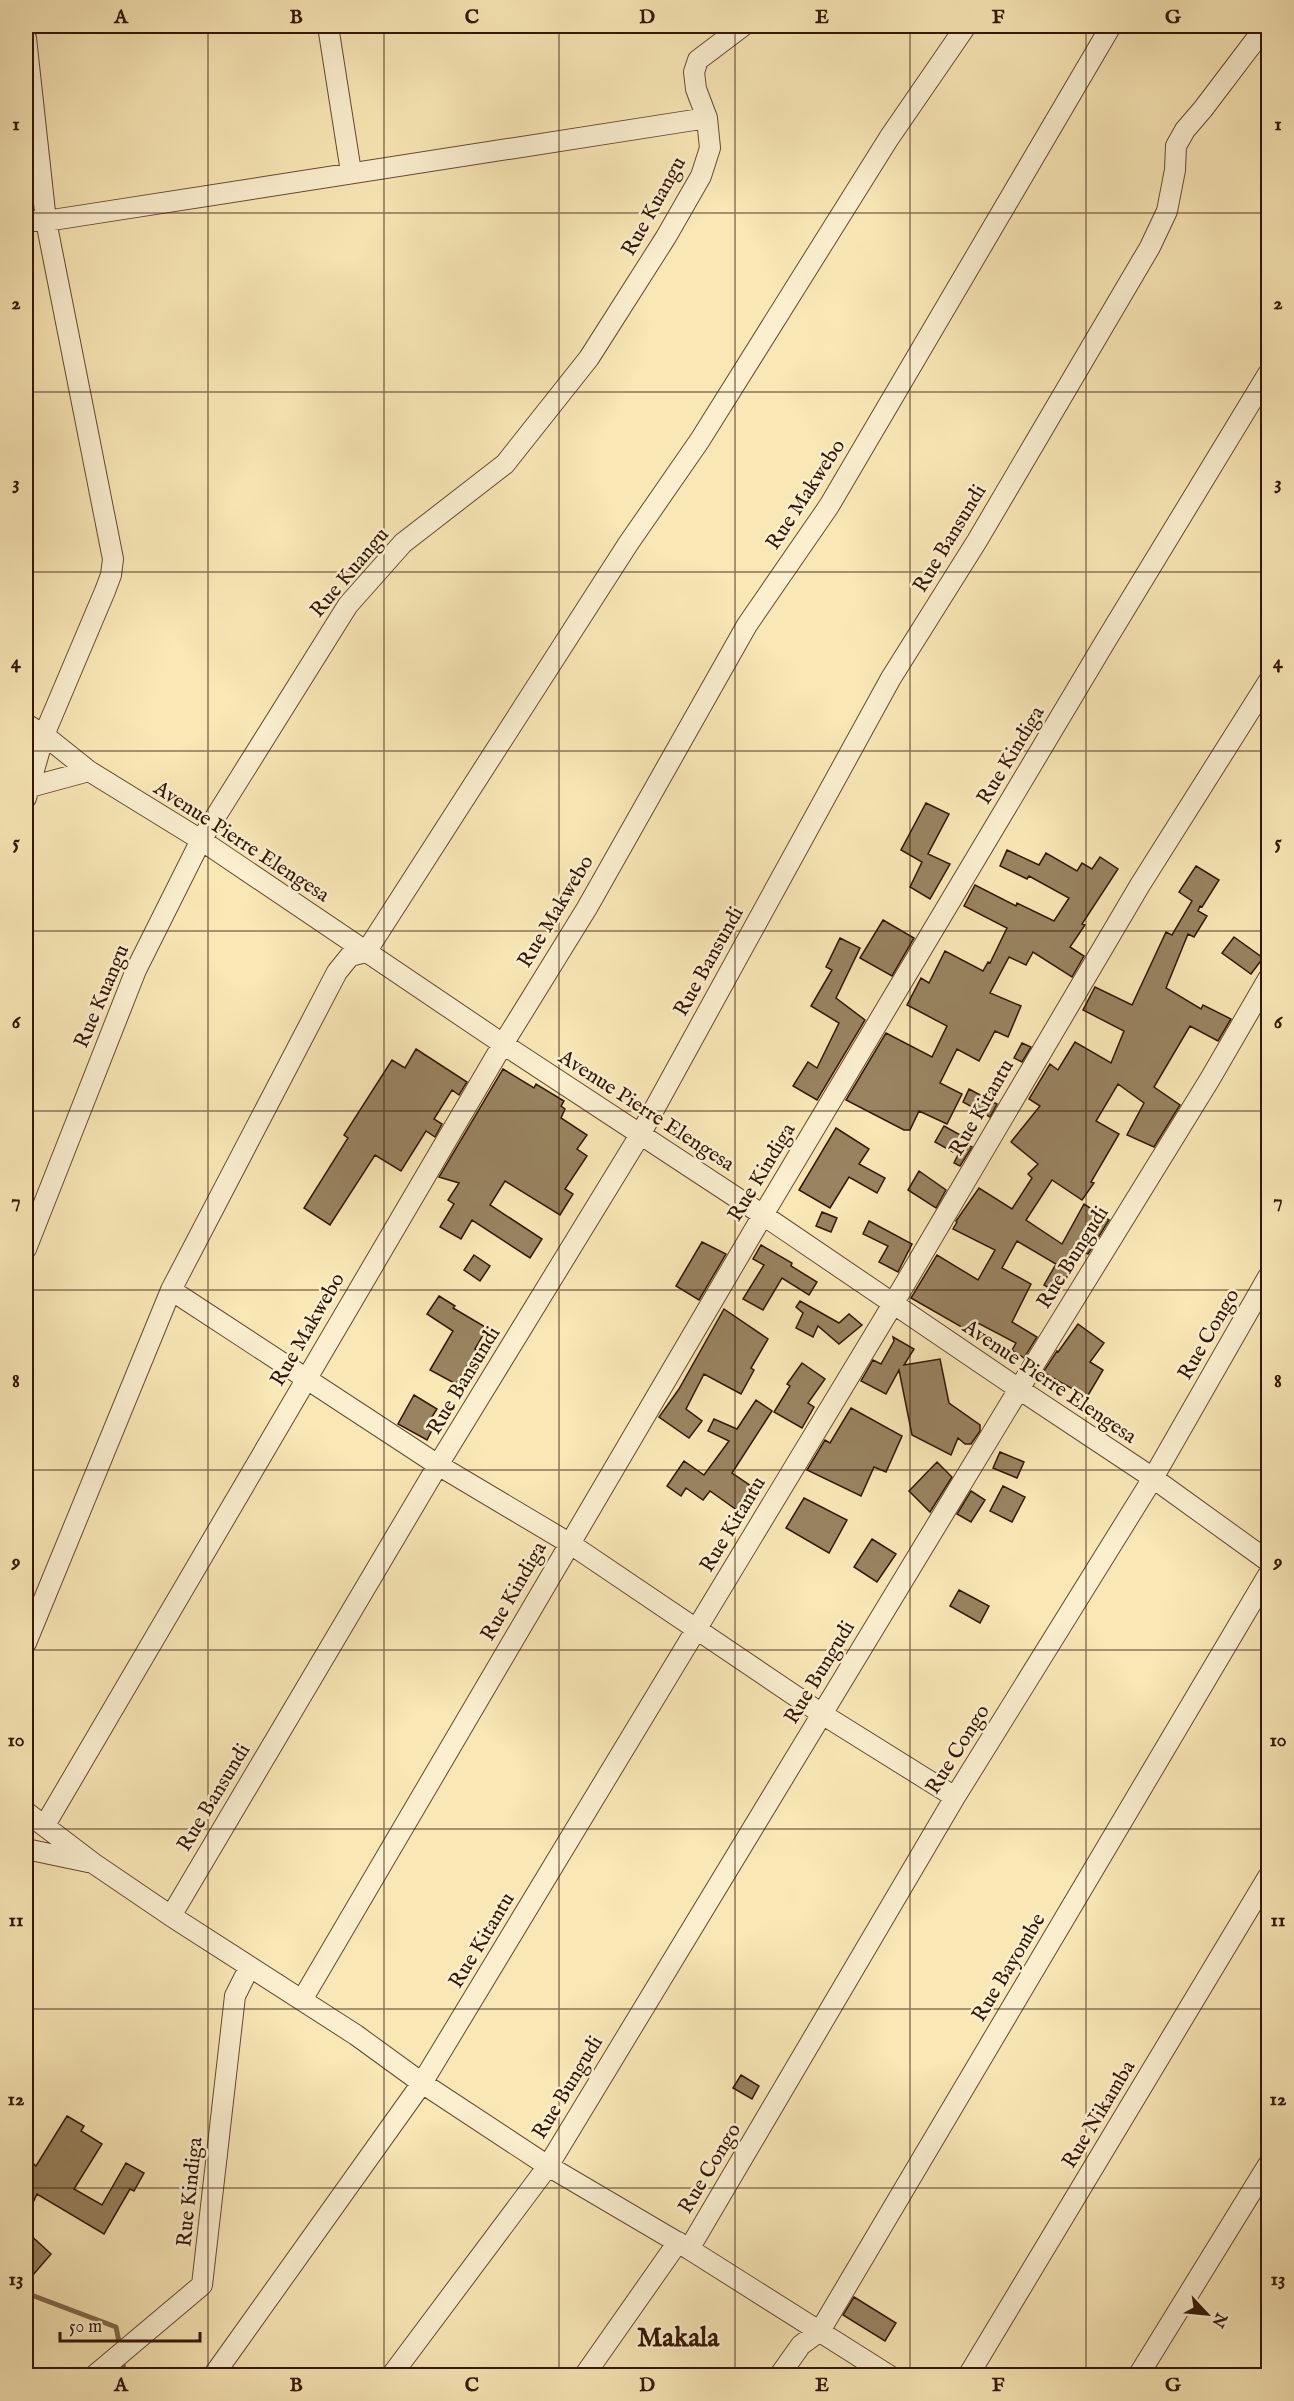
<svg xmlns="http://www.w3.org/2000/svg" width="1294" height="2401" font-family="'IM FELL English',serif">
	<rect width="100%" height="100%" fill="#f9e7b6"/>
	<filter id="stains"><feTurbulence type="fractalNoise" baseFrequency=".00333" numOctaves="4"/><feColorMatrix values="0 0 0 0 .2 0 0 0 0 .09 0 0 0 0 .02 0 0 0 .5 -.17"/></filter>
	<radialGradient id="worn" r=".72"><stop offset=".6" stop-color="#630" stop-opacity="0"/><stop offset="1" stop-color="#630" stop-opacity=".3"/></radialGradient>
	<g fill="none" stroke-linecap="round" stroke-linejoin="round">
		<path stroke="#81694a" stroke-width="5" d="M26,2293L116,2327L120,2347
			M122,2359L125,2376"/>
	</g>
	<path fill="#998360" stroke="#321603" stroke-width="1.5" d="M926,803L949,814L928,854L950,864L930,899L910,887L922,862L901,850Z
		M1007,850L1039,865L1046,853L1077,871L1082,863L1092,869L1100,857L1118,869L1082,924L1085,925L1070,947L1084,956L1072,977L1033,952L1026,965L1009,957L990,993L1021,1006L1008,1037L995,1031L979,1061L957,1049L940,1083L962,1094L947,1124L919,1111L910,1130H904L846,1100L886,1033L932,1057L947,1026L907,1005L921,978L929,983L945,951L983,971L988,962L990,963L1007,928L964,906L975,885L1016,906L1017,903L1054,921L1069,898L1029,876L1027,879L1000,866Z
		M1196,866L1219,880L1202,907L1200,906L1198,911L1207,916L1194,937L1188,934L1166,988L1201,1009L1203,1005L1231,1019L1218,1041L1190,1026L1154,1087L1180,1105L1154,1147L1127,1135L1144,1103L1118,1084L1096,1121L1119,1134L1091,1182L1094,1183L1082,1200L1052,1180L1026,1220L1062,1244L1084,1204L1109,1220L1088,1254L1083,1251L1057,1293L1044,1285L1056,1264L1017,1241L1002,1268L1031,1284L1012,1322L1037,1337L1024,1358L1012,1350L1016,1343L978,1323L972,1333L911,1298L937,1255L978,1280L995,1250L953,1229L957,1222L956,1221L979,1188L1012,1209L1032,1178L1028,1174L1038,1164L1011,1142L1040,1106L1029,1099L1050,1064L1058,1070L1075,1042L1111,1063L1124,1031L1083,1010L1095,987L1132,1005L1166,932L1172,935L1192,901L1179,892Z
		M883,920L914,938L892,976L860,958Z
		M1234,937L1263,958L1251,974L1222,953Z
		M840,938L860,948L836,998L865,1020L817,1100L793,1086L808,1062L817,1068L839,1023L811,1006L832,970L826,967Z
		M1022,1043L1031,1047L1022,1062L1014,1058Z
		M416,1049L467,1082L459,1095L452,1090L434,1119L442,1124L435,1137L426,1131L401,1171L375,1155L330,1225L304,1208L348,1138L344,1135L392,1060L405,1068Z
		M503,1069L534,1088L536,1084L564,1101L561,1106L565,1109L561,1118L587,1135L577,1149L587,1156L565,1189L573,1194L560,1215L505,1181L490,1205L542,1239L530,1258L472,1220L461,1239L440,1227L454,1204L448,1200L459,1183L439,1177Z
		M969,1089L997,1104L990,1117L963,1102Z
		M944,1126L962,1136L953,1152L935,1142Z
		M836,1128L869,1149L859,1164L885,1178L877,1193L849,1177L830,1208L799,1190Z
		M964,1143L972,1147L960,1166L954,1163Z
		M919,1171L946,1190L936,1208L908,1190Z
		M822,1212L837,1218L831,1232L816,1226Z
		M869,1221L912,1244L898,1272L879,1262L888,1246L863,1234Z
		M702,1242L726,1254L699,1300L676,1286Z
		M761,1245L792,1263L791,1266L817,1282L809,1295L782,1278L763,1310L743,1299L764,1265L753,1259Z
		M474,1255L490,1266L480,1281L464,1270Z
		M439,1296L455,1306L453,1308L487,1328L475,1349L477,1350L456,1384L430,1370L453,1331L427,1314Z
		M800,1301L839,1323L849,1314L862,1325L839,1344L818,1326L813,1337L796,1328L803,1313L796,1307Z
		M724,1309L768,1339L751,1368L754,1370L741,1394L704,1374L686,1409L702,1421L689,1438L659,1417L679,1389Z
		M1078,1324L1104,1343L1090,1362L1103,1370L1087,1397L1046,1374L1044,1371L1057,1351L1058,1352Z
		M893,1337L914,1349L904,1365L940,1359L949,1403L980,1425V1431L971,1444H965L958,1438L951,1455L912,1435L899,1370L886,1394L861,1381L873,1360L881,1364L894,1341Z
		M802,1363L825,1379L808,1403L814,1407L802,1428L774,1412L790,1386L787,1384Z
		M414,1395L437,1409L428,1423L434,1426L427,1440L398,1424Z
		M756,1400L772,1411L732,1473L757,1490L741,1513L710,1491L703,1500L686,1488L681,1496L667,1486L684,1461L704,1475L729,1441L708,1431L714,1419L737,1429Z
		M851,1408L902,1436L886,1472L874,1467L861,1496L807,1470L825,1440L830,1443Z
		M1000,1452L1024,1462L1017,1478L993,1468Z
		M937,1462L952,1477L930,1512L909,1491Z
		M1003,1486L1025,1497L1012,1522L990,1511Z
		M971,1491L985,1500L971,1522L957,1514Z
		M804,1498L847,1520L829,1553L786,1528Z
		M872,1539L896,1554L877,1582L854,1567Z
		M959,1590L989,1606L980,1623L950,1606Z
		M741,2075L759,2086L752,2099L733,2088Z
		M67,2116L84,2126L81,2131L102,2144L74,2189L102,2205L126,2163L144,2173L134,2191L130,2189L104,2234L37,2194L26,2218V2157L36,2166Z
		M26,2231L51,2254L26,2283Z
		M854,2297L896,2323L885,2341L843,2315Z"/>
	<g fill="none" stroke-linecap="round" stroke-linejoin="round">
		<defs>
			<path id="street" d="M328,26L351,172
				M26,38L46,221L113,559L111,575L105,591L44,735L26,798
				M26,221H46L707,118
				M26,724L44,735L89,771L201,840L503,1044L763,1215L1019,1389L1153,1478L1268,1561
				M26,786L30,787L89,771
				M26,1249L136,970L201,840L348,605L403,543L505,464L589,358L666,237L701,176L710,148L707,118L696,89L694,72L698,60L743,26
				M171,1290L438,1465L569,1543L822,1714L955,1797
				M26,1643L171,1290L337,972L350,956L366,952L628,544L700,440L889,138L966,26
				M26,1812L93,1863L171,1916L356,2035L422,2083L548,2166L689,2249L890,2376
				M45,1825L503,1044L587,908L747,625L829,506L1111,26
				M26,1849L88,1862
				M171,1916L438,1465L640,1135L891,678L977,541L1150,247L1167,211L1175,170L1176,146L1185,130L1203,109L1266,26
				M302,2000L763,1215L1105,642L1268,374
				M689,2249L955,1797L1153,1478L1268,1277
				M94,2376L202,2285L235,1996L249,1968
				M213,2376L422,2083L893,1304L1140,885L1268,682
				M391,2376L548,2166L1019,1389L1210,1079L1268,979
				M584,2376L678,2242
				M779,2376L801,2345L820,2331L1268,1575
				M968,2376L1268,1877
				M1138,2376L1268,2165"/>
		</defs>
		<use href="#street" stroke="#644a30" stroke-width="22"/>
		<use href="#street" stroke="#fbefd0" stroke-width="20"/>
	</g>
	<path fill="none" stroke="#321603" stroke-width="1.5" stroke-opacity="0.55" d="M208,26V2376M384,26V2376M559,26V2376M735,26V2376M910,26V2376M1086,26V2376M26,213H1268M26,392H1268M26,572H1268M26,751H1268M26,931H1268M26,1111H1268M26,1290H1268M26,1470H1268M26,1650H1268M26,1829H1268M26,2009H1268M26,2188H1268"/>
	<g text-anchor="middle" stroke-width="5" stroke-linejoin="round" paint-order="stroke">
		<g font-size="21" fill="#321603" stroke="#fbefd0">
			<text transform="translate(653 206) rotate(-61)" y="7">Rue Kuangu</text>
			<text transform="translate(805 494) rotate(-57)" y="7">Rue Makwebo</text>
			<text transform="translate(949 538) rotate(-59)" y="7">Rue Bansundi</text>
			<text transform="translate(349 572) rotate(-50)" y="7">Rue Kuangu</text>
			<text transform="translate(1010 755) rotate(-59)" y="7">Rue Kindiga</text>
			<text transform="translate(242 841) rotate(33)" y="7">Avenue Pierre Elengesa</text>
			<text transform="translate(555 911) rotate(-59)" y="7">Rue Makwebo</text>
			<text transform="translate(708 961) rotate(-61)" y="7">Rue Bansundi</text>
			<text transform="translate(101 996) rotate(-67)" y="7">Rue Kuangu</text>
			<text transform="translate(981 1107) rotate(-60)" y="7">Rue Kitantu</text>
			<text transform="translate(647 1110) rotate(33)" y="7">Avenue Pierre Elengesa</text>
			<text transform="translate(761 1172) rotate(-59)" y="7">Rue Kindiga</text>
			<text transform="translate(1072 1257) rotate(-58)" y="7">Rue Bungudi</text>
			<text transform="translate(307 1329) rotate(-60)" y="7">Rue Makwebo</text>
			<text transform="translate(1208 1334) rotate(-60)" y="7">Rue Congo</text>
			<text transform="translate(463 1380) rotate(-59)" y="7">Rue Bansundi</text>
			<text transform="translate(1050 1381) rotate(34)" y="7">Avenue Pierre Elengesa</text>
			<text transform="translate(732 1524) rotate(-59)" y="7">Rue Kitantu</text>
			<text transform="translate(513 1591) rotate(-60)" y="7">Rue Kindiga</text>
			<text transform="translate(819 1672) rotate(-59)" y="7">Rue Bungudi</text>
			<text transform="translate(957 1749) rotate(-58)" y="7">Rue Congo</text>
			<text transform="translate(213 1797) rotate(-59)" y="7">Rue Bansundi</text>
			<text transform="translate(481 1940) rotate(-59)" y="7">Rue Kitantu</text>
			<text transform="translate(1008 1967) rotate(-59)" y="7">Rue Bayombe</text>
			<text transform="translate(567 2087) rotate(-59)" y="7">Rue Bungudi</text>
			<text transform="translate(1098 2114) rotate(-59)" y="7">Rue Nikamba</text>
			<text transform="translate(709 2168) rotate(-59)" y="7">Rue Congo</text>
			<text transform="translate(189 2192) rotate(-84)" y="7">Rue Kindiga</text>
		</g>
		<g font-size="27" font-weight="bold" fill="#321603" stroke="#fbefd0">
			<text x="678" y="2346">Makala</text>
		</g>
	</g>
	<rect width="1294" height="2401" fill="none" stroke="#f9e7b6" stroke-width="66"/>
	<g transform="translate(1207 2314) rotate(116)" stroke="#fbefd0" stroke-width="4.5" paint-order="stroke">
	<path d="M0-4.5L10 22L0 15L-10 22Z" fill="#321603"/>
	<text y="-9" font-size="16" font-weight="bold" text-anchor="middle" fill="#321603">N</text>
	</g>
	<path d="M60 2332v9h140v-9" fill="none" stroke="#321603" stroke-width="3"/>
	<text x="69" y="2332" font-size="18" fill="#321603" stroke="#fbefd0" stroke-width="4.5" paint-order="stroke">50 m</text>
	<rect x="33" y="33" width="1228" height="2335" fill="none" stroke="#321603" stroke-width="2"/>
	<g font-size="20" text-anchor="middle" font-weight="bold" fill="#321603">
		<text x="121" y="23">A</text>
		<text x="296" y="23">B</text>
		<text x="472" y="23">C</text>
		<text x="647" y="23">D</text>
		<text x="822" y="23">E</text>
		<text x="998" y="23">F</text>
		<text x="1173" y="23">G</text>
		<text x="16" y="130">1</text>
		<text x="1278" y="130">1</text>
		<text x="16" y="309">2</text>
		<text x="1278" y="309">2</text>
		<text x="16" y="489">3</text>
		<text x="1278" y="489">3</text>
		<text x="16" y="668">4</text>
		<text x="1278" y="668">4</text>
		<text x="16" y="848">5</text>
		<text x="1278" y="848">5</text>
		<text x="16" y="1028">6</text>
		<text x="1278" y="1028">6</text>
		<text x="16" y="1207">7</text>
		<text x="1278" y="1207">7</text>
		<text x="16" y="1387">8</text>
		<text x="1278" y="1387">8</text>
		<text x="16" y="1567">9</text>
		<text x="1278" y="1567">9</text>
		<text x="16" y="1746">10</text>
		<text x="1278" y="1746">10</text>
		<text x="16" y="1926">11</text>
		<text x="1278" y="1926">11</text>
		<text x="16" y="2105">12</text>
		<text x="1278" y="2105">12</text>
		<text x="16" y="2285">13</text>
		<text x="1278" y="2285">13</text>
		<text x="121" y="2391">A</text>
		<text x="296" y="2391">B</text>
		<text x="472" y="2391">C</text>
		<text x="647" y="2391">D</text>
		<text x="822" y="2391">E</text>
		<text x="998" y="2391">F</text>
		<text x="1173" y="2391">G</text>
	</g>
	<rect width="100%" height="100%" filter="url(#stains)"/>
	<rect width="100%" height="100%" fill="url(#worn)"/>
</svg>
